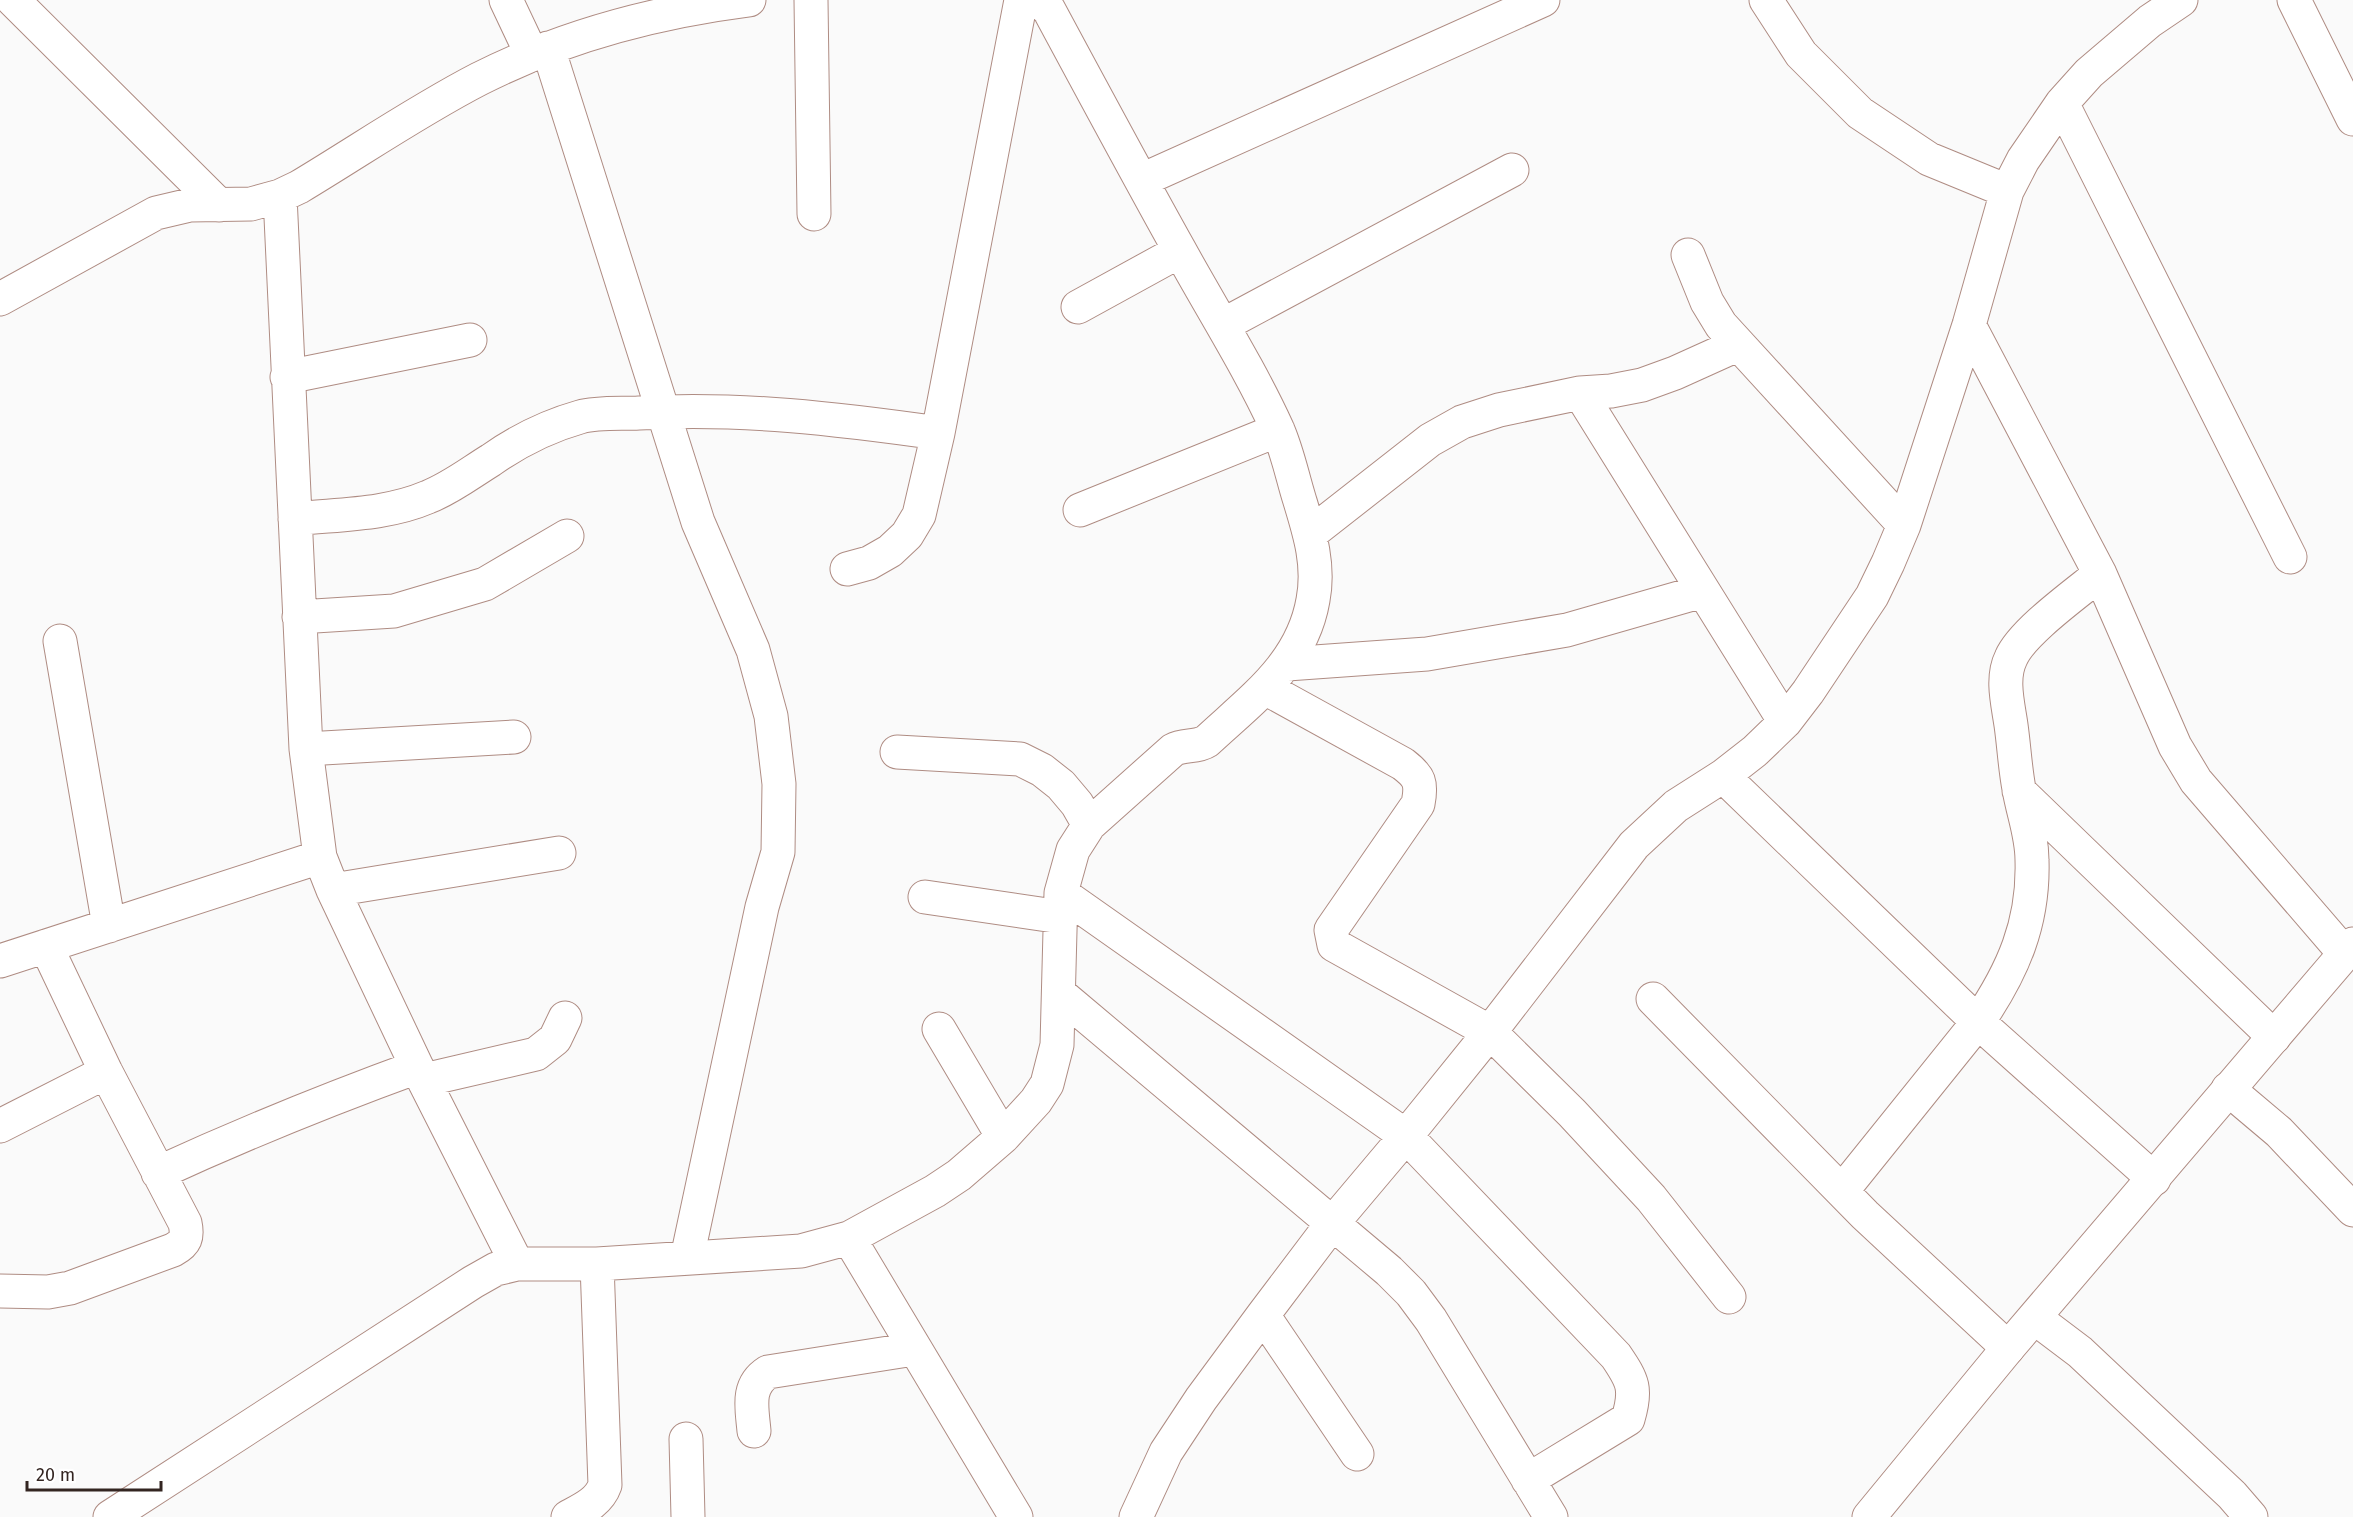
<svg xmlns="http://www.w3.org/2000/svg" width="2353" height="1517" font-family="'Fira Sans',sans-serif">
	<rect width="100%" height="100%" fill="#fafafa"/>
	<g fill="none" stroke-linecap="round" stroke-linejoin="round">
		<defs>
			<path id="minor" d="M13,0L219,205
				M506,0L532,55
				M811,0L814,214
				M1766,0L1801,54L1860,113L1929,159L2007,191
				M2294,0L2353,119
				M548,48L698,522L753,650L771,716L779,784L778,852L762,907L687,1258
				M2062,103L2290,557
				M1142,180L1543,0
				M280,196L306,749L320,857L333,890L417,1067L517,1264
				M1688,255L1707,302L1721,325L1904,525
				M0,299L156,213L190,205L251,204L280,196L299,187C359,151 417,111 479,79C564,36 655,12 749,0
				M1078,307L1180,251
				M1223,325L1512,170
				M1969,325L2100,574L2175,746L2196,781L2345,954
				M287,377L470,340
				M1580,393L1785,722
				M1080,510L1278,430
				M295,519C340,514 386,515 428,497C451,488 470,473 491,460C518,441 548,426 580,417C598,412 621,414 639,413C739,407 839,419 938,433
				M1310,534L1430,440L1462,422L1499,410L1580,393L1611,391L1642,385L1675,373L1737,345
				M847,569L869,563L890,551L907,535L919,515L938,433L1021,0
				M299,617L394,611L485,584L567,536
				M60,641L109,926
				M1287,664L1427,654L1567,630L1703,591
				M1265,688L1403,764C1420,777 1422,783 1418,804L1331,930L1334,945L1490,1032L1572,1113L1651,1198L1729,1297
				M306,749L514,737
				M897,752L1020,759L1042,770L1061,785L1077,804L1089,825
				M1723,776L1978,1022L2154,1179
				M2019,791L2274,1037
				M333,890L559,853
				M1061,893L1406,1136L1616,1356C1633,1381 1637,1389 1628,1419L1528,1480
				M925,897L1061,917
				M0,961L320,857
				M1060,994L1389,1271L1411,1293L1431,1320L1551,1517
				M1653,999L1865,1215L2008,1348
				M939,1029L1003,1137
				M424,1080L536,1054L555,1039L565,1018
				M2228,1089L2279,1132L2353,1210
				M0,1126L106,1072
				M158,1173C243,1134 329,1099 417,1067
				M1842,1191L1978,1022C2013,971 2034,923 2032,860C2032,835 2023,813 2019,789C2015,768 2014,746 2011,725C2008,704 2001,678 2011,658C2022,632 2077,593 2100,574
				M849,1238L1016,1517
				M0,1291L48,1292L70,1288L173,1250C186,1243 188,1237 185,1223L106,1072L46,946
				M1263,1315L1357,1454
				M2035,1318L2080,1352L2232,1495L2251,1517
				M754,1431C752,1408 746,1386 768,1372L914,1349
				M686,1439L688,1517
				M110,1517L473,1282L496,1269L517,1264H597L801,1251L849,1238L935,1191L959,1175L1003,1137L1036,1101L1047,1084L1057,1045L1061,893L1073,850L1089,825L1173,750C1184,744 1196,748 1207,741C1252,699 1302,664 1313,600C1320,564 1309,531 1299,498C1292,475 1287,450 1277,428C1249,367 1212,309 1179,249C1135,170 1092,90 1049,10L1039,0
				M568,1517C583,1509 599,1502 605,1485L597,1264
				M1136,1517L1166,1452L1201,1399L1263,1315L1331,1225L1406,1136L1490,1032L1634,845L1676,806L1723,776L1755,751L1785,722L1808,692L1872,596L1888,563L1904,525L1969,325L2007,191L2023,160L2062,103L2089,73L2150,21L2181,0"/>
			<path id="tertiary" d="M1869,1517L2008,1348L2353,944"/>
		</defs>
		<use href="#minor" stroke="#af8c83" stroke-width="35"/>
		<use href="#tertiary" stroke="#af8c83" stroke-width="35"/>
		<use href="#minor" stroke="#fff" stroke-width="33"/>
		<use href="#tertiary" stroke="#fff" stroke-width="33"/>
	</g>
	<path d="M27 1481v9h134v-9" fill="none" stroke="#332521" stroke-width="3"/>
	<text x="36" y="1481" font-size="18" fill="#332521" stroke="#ffffff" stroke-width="4.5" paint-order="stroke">20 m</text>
</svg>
